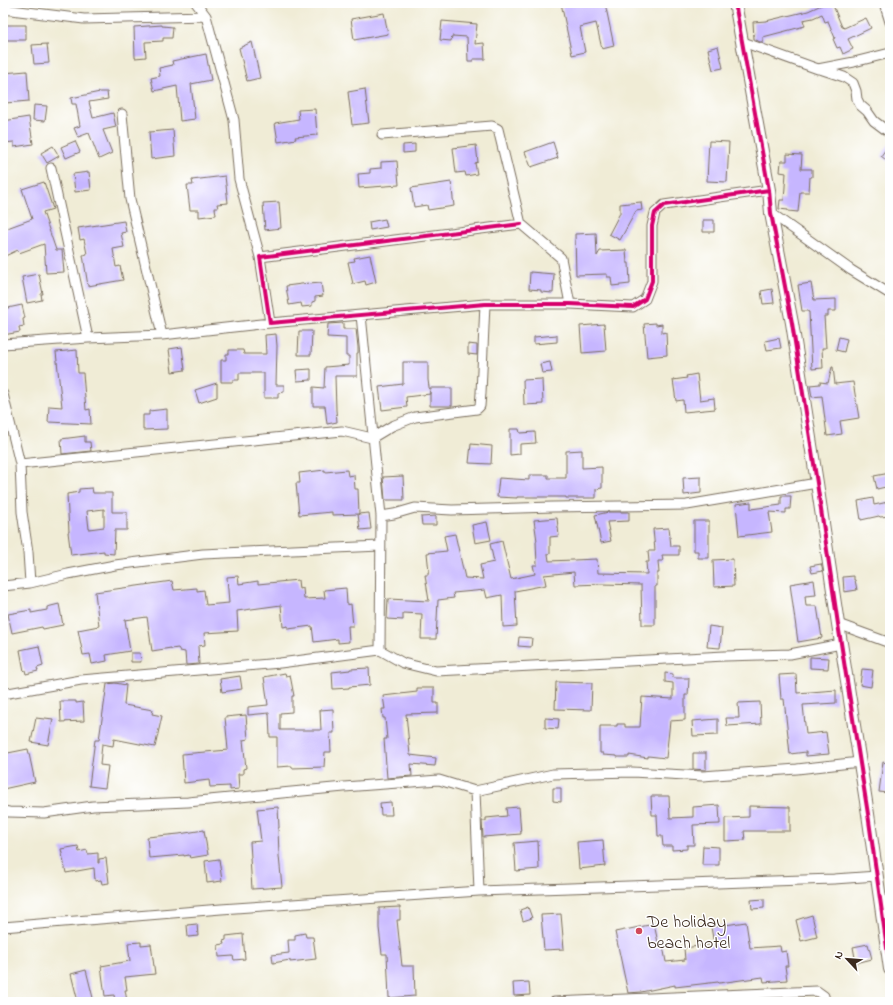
<svg xmlns="http://www.w3.org/2000/svg" width="893" height="1005" font-family="'Indie Flower',sans-serif">
	<rect width="100%" height="100%" fill="#fff"/>
	<filter id="ink" filterUnits="userSpaceOnUse"><feTurbulence type="fractalNoise" baseFrequency=".025" numOctaves="2"/><feDisplacementMap in="SourceGraphic" scale="8" xChannelSelector="R" yChannelSelector="G"/><feConvolveMatrix kernelMatrix="1 2 1 2 8 2 1 2 1" color-interpolation-filters="sRGB"/></filter>
	<filter id="wash" filterUnits="userSpaceOnUse"><feTurbulence type="fractalNoise" baseFrequency=".012" numOctaves="4" result="noise"/><feDisplacementMap in="SourceGraphic" scale="16" xChannelSelector="R" yChannelSelector="G"/><feGaussianBlur stdDeviation="0.9" result="paint"/><feColorMatrix in="noise" values="0 0 0 0 0 0 0 0 0 0 0 0 0 0 0 0 0 1.4 0 .05"/><feComposite in="paint" operator="in"/></filter>
	<g filter="url(#wash)">
		<rect width="100%" height="100%" fill="#f0ecd6"/>
		<g id="blocks">
			<path fill="#c6b6ff" fill-rule="evenodd" d="M561,3H605L614,46L602,49L596,23L580,27L585,52L572,55Z
				M826,3H832L842,27H843L844,28L866,18L871,28L848,39L853,49L843,54L840,47L837,48L833,39L835,38L828,21L825,22L822,14L813,18L803,20L805,26L763,37V42H760L754,39L753,22L766,21L808,11Z
				M384,13L388,34L354,40L351,19Z
				M442,21L477,24L475,44L484,43L485,59H473V61H468L467,37L452,36L451,41L440,40Z
				M4,25H26V40H5Z
				M162,25V26L173,27L172,38H163V41L145,42L146,57L135,58L134,27Z
				M252,42L260,78L247,81L239,48Z
				M47,44L49,63L34,64L32,45Z
				M718,46L723,68L713,70L708,49Z
				M206,54L211,80L191,84L195,119L180,121L177,86L154,91L151,78L160,76L159,68L173,65L172,61Z
				M27,71L29,101L5,103L3,73Z
				M365,89L369,123L352,125L348,92Z
				M100,92H107L108,99L89,102L93,118L113,113L116,127L103,130L112,153L99,159L89,133L78,137L74,128L80,126L76,104H72L71,98Z
				M34,105L47,106L45,121L33,120Z
				M315,109L317,135L295,137L296,139L278,142L275,123L299,119L298,110Z
				M29,117L33,144L14,147V142L3,143V121Z
				M173,130L175,156L151,159L149,132Z
				M75,141L80,152L66,158L61,147Z
				M709,141L729,142L727,182L707,181Z
				M553,142L558,158L531,167L525,152Z
				M890,143V163L881,156Z
				M415,144V152L403,153V145Z
				M476,145L478,162L475,163L477,174L466,176L465,172L456,173L453,148Z
				M53,146L59,156L47,163L41,153Z
				M787,154L802,155L801,169H812V177H810L809,192H800L798,212L788,211V210L779,209L780,200H784L786,173L780,172L781,161H787Z
				M397,161L399,185L359,188L358,174L370,173V169L381,168V162Z
				M89,172L91,190L75,192L73,174Z
				M225,176L228,203L217,204L218,208H215L216,215L199,217V210H190L187,185H193L192,180Z
				M44,182L53,209L43,212L56,250H62L64,272L46,273L44,244L19,253L18,250L3,257V231L10,227L32,219L22,189Z
				M451,182L454,206L428,210L427,205L414,207L411,188Z
				M279,202L281,228L265,230L263,203Z
				M641,202L642,210L636,211L620,240L609,234L620,213V204Z
				M385,219L387,227L370,230L369,222Z
				M703,220H714V232H703Z
				M124,221L126,232L121,233L124,247L113,249L116,267L120,266L123,280L88,286L83,255L87,254L84,239L80,240L78,228Z
				M596,233L597,256L600,251L626,250L627,263H629L630,284L612,286L611,277H607V274L576,275L575,234Z
				M370,255L376,282L366,285L365,281L353,284L348,262L355,261L354,258Z
				M530,272L554,274L553,293L541,292V290L529,289Z
				M39,274L43,294H41L42,300L27,303L22,277Z
				M309,283V284L321,283L323,296L315,297V301L312,302V306L302,307L301,303L289,305L286,286Z
				M811,283L814,300L836,299V311H828V316H824L826,348H822L823,368L812,369L809,312H808V311H802L798,285Z
				M772,289L774,303L763,304L761,291Z
				M22,305L25,318L23,319L24,326L19,327L20,332L3,335V309Z
				M343,323V329H356L358,347V353H357V376H335L336,410L337,422L327,424L325,406H313V387L324,388L325,367L349,365V356H346V338L327,337L328,324Z
				M656,323V325L662,324V333L666,332L667,355L647,357L644,324Z
				M604,324L606,351L582,353L580,326Z
				M299,331H312L311,355H298Z
				M276,334L277,346L276,385H284V392L278,393V398H264V373H239V380H233V382H221V360H226V354H229V350H243L244,354H266L265,335Z
				M557,335V342L534,344V337Z
				M839,337L847,339L844,352L836,350Z
				M779,338L781,348L767,350L765,341Z
				M468,344L477,345V355L468,354Z
				M182,347L185,370L172,372L169,349Z
				M77,350L78,373H83L86,410L90,409L91,424L48,422L49,406L62,407L56,352Z
				M403,362H428V380L430,394L406,397L407,407L382,410L379,387L403,384Z
				M550,362L552,372L542,373L540,364Z
				M832,367H833L835,384L853,382L859,418L840,421L842,434L827,436L822,396L812,397L810,385L820,384V382L828,383Z
				M311,369V380L297,381L296,370Z
				M697,374L700,400L714,398L715,409L684,412L683,400L676,401L673,380L687,378L686,376Z
				M542,379L543,404L524,405L523,380Z
				M217,383V397L199,403L195,390Z
				M430,388H452V406H430Z
				M167,409V429L143,430V415H149V411Z
				M510,429H519L520,433L535,432L536,443L520,444V454L510,455Z
				M85,436V442H90L91,451L62,454L61,439Z
				M471,444L492,446L491,464L469,463Z
				M582,450V468L602,467V488L596,489V498H566V497H517V498L497,497L499,478L529,480V475H548V478H566V451Z
				M325,470V472L347,470L348,476L354,475L355,489H358L359,514L332,515V512L299,515L296,483H300L299,473Z
				M890,473V486L877,489L874,476Z
				M403,476L404,500H385L383,477Z
				M701,477V493L684,495L683,478Z
				M92,488L93,493H112V512H127V530H115L114,554L104,553V551L71,555L68,532H69L67,494L79,492V489ZM104,509V527L89,529L87,511Z
				M781,496H791L790,509H786V513L769,512L772,532L739,536L736,504L751,502V509L781,505Z
				M873,498L874,505L888,502L890,516L880,517L879,516L861,520L858,501Z
				M609,512H629V521L607,522L611,541L601,543L595,515Z
				M369,513L371,529L360,530L358,514Z
				M436,516V525H422L421,517Z
				M557,518L559,536L550,537V553L548,554L549,561L597,559L598,573L647,574L646,562H649L648,551H655L653,529L669,528L671,546H679V555H662L663,561H658L659,573H657V586H655V625H642L641,585L602,584L575,585L574,572L544,575L546,585L515,591L517,626L503,627L502,595L487,598L485,590L453,593L454,598L438,600L436,639H421L422,614L403,613V620L387,619L388,599L429,601L425,575H428V572H429L427,553L447,551L444,536L455,534L465,578L483,579L480,565L494,562L490,544L502,541L511,579L535,574L533,565H537L536,541H537L534,520Z
				M694,521H709V558H698V551H694Z
				M487,522L491,540L475,543L472,525Z
				M733,559L734,586L714,587L713,560Z
				M821,564L823,571L812,573L810,566Z
				M238,576L239,584L258,581V584L298,580L299,589L303,588L304,599L325,598L324,590L346,588L347,605L351,604L353,626H348L349,642L338,643V639L314,642L312,626L288,629V626L283,627L281,605L237,611L238,631L204,633L205,645L198,646L199,664L186,665L185,652L180,651L178,648L171,649V648L152,651L147,617L125,620L130,651L106,655L107,661L92,664L90,654L83,655L78,630L99,626L95,592L172,581L174,590L197,588V591L204,590L206,605L229,603L227,577Z
				M854,576V580H855L857,590L844,592L843,577Z
				M814,580L816,595L805,596L806,606H817L822,638L798,642L790,584Z
				M59,604L63,625L43,629L42,627L12,633L8,614L31,610V613L47,610V607Z
				M709,626L722,628L720,648L707,647Z
				M519,637L532,638L531,647L518,646Z
				M39,646L43,666L37,668L38,671L26,674L25,670L24,671L20,650Z
				M131,653H140L141,662H131Z
				M810,657L829,658L828,669L810,668Z
				M369,668L370,685L349,687V688L333,689L332,672L350,670V669Z
				M862,669L873,670L871,687L860,685Z
				M285,673L286,676L290,675L294,696H292V712L280,713V730H321L320,710L333,709L334,733H330L331,752H325L324,767L292,768V766L277,767V737H270L269,713L248,715V707L268,705L264,677Z
				M665,673L673,674V678H689L688,695H685V720L670,721L666,758L648,756V758L629,755V757H617V756L603,755V753H600V726H617V724H625V727H640L642,697L673,699V683L665,682Z
				M796,674L797,693L836,690V703L803,705L806,734L826,732L829,754L806,756V752L790,754L784,699H781L779,675Z
				M240,676L242,689L222,692L220,679Z
				M556,682L592,683L591,710L555,709Z
				M115,683L126,685L124,705L153,710L152,714L162,716L155,747L114,739L113,746L102,744L100,765L108,766L105,788L89,786L94,747L95,740H99L107,684Z
				M417,688H434V703H438V713L406,714L410,755L436,758L435,766L411,764L412,776L387,778L384,739H387L385,718H383L382,709H385L383,696L417,692Z
				M60,701H76V703L83,702L84,721L61,722Z
				M760,702L761,724L727,726L726,718H739L738,703Z
				M246,715L248,739L243,740L246,768L243,769V774H238L239,789L230,790V786L210,787L209,780L184,783L182,754L228,750L225,717Z
				M36,718L44,719L45,718L53,719L48,745L31,742Z
				M545,718L559,719L558,729L545,728Z
				M718,719V735L693,736L692,721Z
				M28,749L35,782L3,789V754Z
				M693,753H706V770L693,769Z
				M883,762L890,764L889,793L879,792Z
				M553,788H561V802L553,801Z
				M651,796H669L670,818L693,817V807L719,805L720,824L693,825L694,845H687V849L672,850V846H663L662,836H658L657,815H652Z
				M391,802L392,815H381L380,803Z
				M749,806L790,807V831H744L745,840L725,841V818L749,817Z
				M278,807L279,828H278L279,856L282,887L252,889L250,858H251L250,842L261,841L257,809Z
				M519,807L521,834L483,837L482,821H486V818L507,816L506,808Z
				M204,830L208,855L190,858L189,855L184,856V855L149,858L147,837L179,834Z
				M603,840L605,866L579,869L577,842Z
				M538,841L539,869L516,871L514,843Z
				M78,846L79,852L87,850L88,854L98,853V863H99V859L106,858L109,883L102,884L101,880L95,881L94,868L66,873L61,849Z
				M703,846L719,847V865H702Z
				M219,859L222,881L207,883L205,861Z
				M764,899V908L752,909L751,900Z
				M400,907V920H397L402,966H414L415,996L389,998L387,954H382L379,928V908Z
				M528,907L532,918L523,921L520,910Z
				M561,914L564,949L544,950L541,915Z
				M812,915L817,937L801,941L796,920Z
				M746,922L750,948L780,946L781,952L786,951L788,966H785L787,980L764,982L763,977L719,983L718,982L675,987V985L641,992L628,993L615,932L654,924L659,947L663,946L666,962L685,960L684,948L714,944L711,927Z
				M197,924L198,936L188,937L187,925Z
				M305,933L306,937H313L316,959L290,962V960L273,963L272,955L289,953L288,940H295V935Z
				M243,934L245,959L234,960L233,956L219,957L218,945L224,944L223,941L226,940V936Z
				M141,942V945L151,944L155,974L125,977L127,990H125L127,1001L115,1002L114,995L105,996L101,966L130,961L128,943Z
				M868,944L872,959L856,963L853,947Z
				M86,970L94,1002H78L71,974Z
				M529,982L530,995L514,996L513,983Z"/>
		</g>
	</g>
	<g filter="url(#ink)">
		<use href="#blocks" fill-opacity="0" stroke="#7a6e5e" stroke-width="1"/>
		<g fill="none" stroke-linecap="round" stroke-linejoin="round">
			<defs>
				<path id="minor" d="M196,3L206,16L234,120L239,179L260,257
					M884,3L890,22
					M3,9L84,19L206,16
					M743,42L818,69L854,62L890,53
					M820,69L844,77L853,83L856,91L857,99L860,105L867,111L874,121L890,133
					M122,114L130,199L162,335
					M382,135L492,126L498,129L521,224L561,258L570,304
					M51,168L88,338
					M771,213L851,270L890,294
					M521,224L260,257L270,323L485,304H570L633,307L645,299L652,281V226L655,213L664,205L769,190
					M361,315L381,516L380,650L403,663L436,671L725,656L790,654L841,644
					M3,344L88,338L162,335L270,323
					M3,394L20,464L22,512L28,552L30,583
					M20,464L342,431L372,438L392,426L415,417L477,409L480,406L481,393L485,304
					M381,516L394,514L415,508L452,510L553,507L687,505L817,483
					M3,586L30,583L68,574L115,565L203,554L380,546
					M838,624L890,643
					M3,694L81,680L280,663L380,650
					M475,791L479,891
					M3,811L9,812L44,813L93,806L188,802L344,787L439,780L475,791L553,774L632,772L703,776L797,769L860,762
					M3,927L221,909L479,891L834,879L877,876
					M554,1002L817,991L824,996L825,1002"/>
				<path id="tertiary" d="M735,3L769,190L771,213L792,323L817,483L838,624L868,814L890,969"/>
			</defs>
			<use href="#minor" stroke="#7a6e5e" stroke-width="11"/>
			<use href="#tertiary" stroke="#7a6e5e" stroke-width="14"/>
			<use href="#minor" stroke="#fff" stroke-width="9"/>
			<use href="#tertiary" stroke="#fff" stroke-width="12"/>
			<defs>
				<path id="cycleway" d="M735,3L769,190L771,213L792,323L817,483L838,624L868,814L890,969
					M521,224L260,257L270,323L485,304H570L633,307L645,299L652,281V226L655,213L664,205L769,190"/>
			</defs>
			<use href="#cycleway" stroke="#fff" stroke-width="6"/>
			<use href="#cycleway" stroke="#d6006c" stroke-width="4"/>
		</g>
	</g>
	<circle fill="#d1495b" stroke="#fff" stroke-width="1.5" cx="639" cy="931" r="4"/>
	<g text-anchor="middle" stroke-width="3" stroke-linejoin="round" paint-order="stroke">
		<g font-size="18" fill="#3b2a1e" stroke="#fff" text-anchor="start">
			<text x="647" y="927">De holiday<tspan x="647" dy="21">beach hotel</tspan></text>
		</g>
	</g>
	<rect width="893" height="1005" fill="none" stroke="#fff" stroke-width="16"/>
	<g transform="translate(847 959) rotate(296)" stroke="#ffffff" stroke-width="3" paint-order="stroke">
	<path d="M0-3L7 15L0 10L-7 15Z" fill="#3b2a1e"/>
	<text y="-6" font-size="11" font-weight="bold" text-anchor="middle" fill="#3b2a1e">N</text>
	</g>
</svg>
